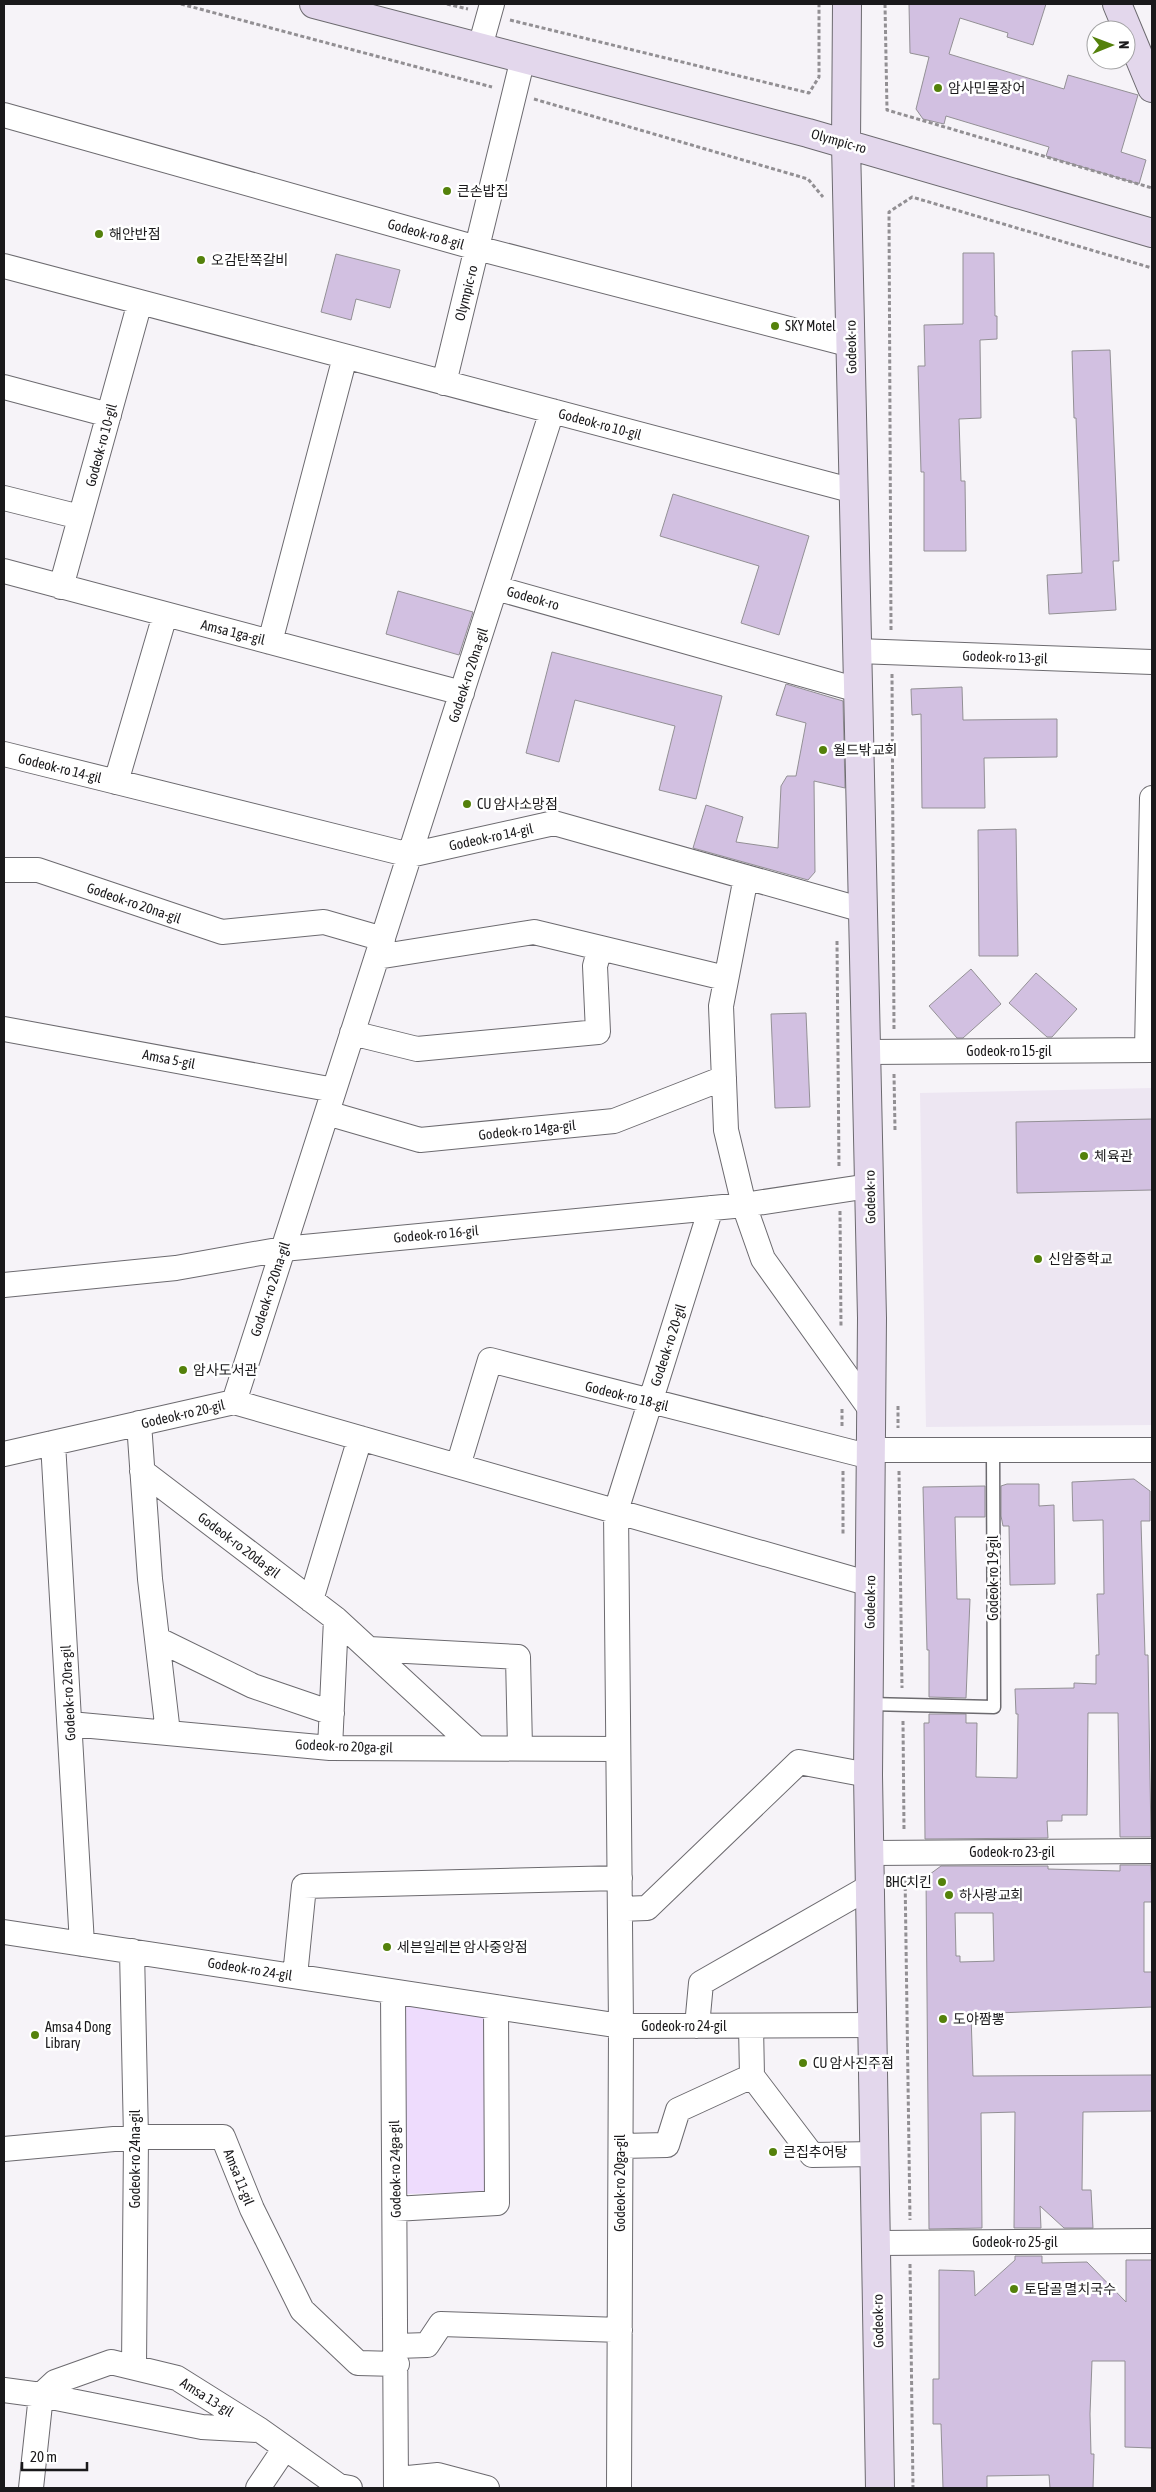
<svg xmlns="http://www.w3.org/2000/svg" width="1156" height="2492" font-family="'Asap Condensed','Noto Sans KR',sans-serif">
	<rect width="100%" height="100%" fill="#f6f3f8"/>
	<path fill="#ede6f2" d="M1152,1088V1425L926,1427L920,1093Z"/>
	<path fill="#eedcfd" d="M402,1999L486,2014V2192L403,2194Z"/>
	<path fill="#d2c0e1" stroke="#939095" fill-rule="evenodd" d="M909,4H1046L1033,45L1007,37L1008,33L960,18L949,54L1064,89L1068,75L1138,95L1121,152L1146,160L1139,184L1046,156L1049,147L946,116L944,124L923,119L916,109L929,57L910,53Z
		M963,253H994L995,316H997V339L980,340L981,418L959,419L961,481H965L966,551H924V472H921L918,366H925L924,325L963,324Z
		M336,254L400,270L390,308L356,299L351,320L321,312Z
		M1110,350L1119,561H1113L1116,610L1049,614L1047,575L1082,573L1076,418H1074L1072,351Z
		M673,494L809,536L779,635L741,623L759,566L660,536Z
		M398,591L473,612L459,655L386,634Z
		M552,652L722,696L696,799L659,790L675,726L575,700L559,762L526,753Z
		M786,684L843,701L845,788L814,781L815,872L808,880L693,848L706,805L743,817L736,842L778,848L781,786L787,776H796L806,723L776,715Z
		M962,687L963,720L1057,719V757L984,758L985,808H922L921,714L912,715L911,689Z
		M1016,829L1018,956H979L978,830Z
		M971,969L1001,1004L963,1038H957L929,1006Z
		M1036,973L1077,1009L1052,1037H1047L1009,1003Z
		M806,1013L810,1107L775,1108L771,1014Z
		M1152,1119V1190L1017,1193L1016,1122Z
		M1134,1479L1150,1491V1521H1141L1145,1655H1148L1151,1837H1120L1118,1713H1088L1087,1815H1062V1821H1047L1048,1838L925,1839L924,1723H929V1714H966V1723H977L976,1777L1017,1778L1018,1714H1016L1015,1689L1074,1688V1683L1096,1684V1655H1099L1097,1594H1104L1103,1520L1073,1521L1072,1482Z
		M1007,1484H1039V1506L1054,1505L1055,1584L1010,1585L1009,1526H1003L1001,1516V1486Z
		M985,1486V1517H955L957,1599H970L966,1698L929,1697V1650H927L923,1487Z
		M1120,1865H1151L1152,1902H1144V1972H1152V2007L971,2014L973,2076L1152,2075V2111L1083,2112L1082,2190H1091L1093,2228H1064L1040,2206L1041,2228H1014L1015,2112L981,2113L982,2228L929,2229L926,1877L941,1866H1048V1869L1120,1871ZM955,1913H993L994,1961L960,1962V1956H956Z
		M1015,2256H1042V2263L1087,2262L1126,2302V2260H1152V2448L1125,2447V2361H1092L1090,2414L1091,2454H1094L1093,2488H1050L1049,2475L987,2476V2488H943L941,2424H933V2379H939V2270L974,2271L975,2296L1015,2260Z"/>
	<g fill="none" stroke-linecap="round" stroke-linejoin="round">
		<defs>
			<path id="lane" d="M869,1704L994,1707L993,1450"/>
			<path id="street" d="M480,47L492,4
				M4,115L477,248L851,345
				M4,266L854,491
				M444,383L523,58
				M4,387L109,415
				M4,498L80,517
				M4,571L462,693
				M61,587L140,302
				M496,588L858,690
				M270,642L345,357
				M858,651L1152,662
				M4,754L410,855L554,823L863,910
				M116,782L165,615
				M4,870H38L222,932L324,922L383,939
				M746,877L721,1006L726,1130L744,1205L763,1259L871,1410
				M377,957L534,932L725,978
				M4,1029L334,1090
				M352,1033L417,1049L598,1032L595,966L600,948
				M1147,1050L1152,798
				M867,1052L1152,1050
				M327,1113L420,1140L614,1121L724,1078
				M4,1285L176,1268L283,1249L744,1205L869,1186
				M234,1402L552,411
				M139,1423L150,1579L168,1733
				M53,1443L82,1944
				M871,1450H1152
				M4,1454L234,1402L870,1584
				M458,1466L490,1360L871,1457
				M142,1471L336,1619L476,1748
				M311,1600L360,1438
				M157,1639L253,1686L332,1713
				M369,1649L518,1657L520,1748
				M70,1724L330,1748L618,1749
				M330,1748L336,1619
				M871,1853L1152,1851
				M620,1909L647,1908L799,1762L868,1775
				M4,1932L621,2026L874,2025
				M132,1951L136,2137L134,2367
				M295,1976L304,1886L620,1878
				M393,1992L396,2488
				M697,2026L701,1983L871,1886
				M751,2026L752,2076L812,2155L876,2154
				M621,2146L667,2145L678,2110L752,2076
				M4,2149L136,2137H223L252,2209L302,2310L358,2363L397,2364
				M395,2209L497,2203L496,2007
				M877,2243L1152,2241
				M397,2346L427,2345L441,2324L620,2330
				M4,2390L41,2395L202,2427L258,2430
				M398,2479L438,2475L487,2488
				M31,2488L41,2395L55,2382L111,2362L177,2378L260,2430L339,2486L350,2488
				M258,2488L285,2448
				M619,2488L621,2026L616,1511L711,1208"/>
			<path id="secondary" d="M314,4L808,133L1152,233
				M847,4L846,144L872,1318L868,1775L880,2488
				M1117,4L1152,88"/>
		</defs>
		<use href="#lane" stroke="#6c6a6f" stroke-width="15"/>
		<use href="#street" stroke="#6c6a6f" stroke-width="26"/>
		<use href="#secondary" stroke="#6c6a6f" stroke-width="30"/>
		<path stroke="#928f93" stroke-width="3" stroke-dasharray="4 2.5" stroke-linecap="butt" d="M181,4L492,87
			M447,4L468,9
			M885,4L887,110L1152,188
			M510,20L809,93L819,77V4
			M534,99L808,179L823,197
			M891,630L889,212L912,197L1152,268
			M892,674L894,1030
			M837,941L839,1168
			M894,1074L895,1130
			M840,1211L841,1328
			M898,1406V1428
			M842,1409V1428
			M843,1471V1535
			M899,1471L902,1688
			M903,1721L904,1830
			M905,1874L910,2220
			M910,2264L913,2488"/>
		<use href="#lane" stroke="#fff" stroke-width="12"/>
		<use href="#street" stroke="#fff" stroke-width="24"/>
		<use href="#secondary" stroke="#e3d7ec" stroke-width="28"/>
	</g>
	<g fill="#54810b" stroke="#fff" stroke-width="2">
		<circle cx="938" cy="88" r="5"/>
		<circle cx="447" cy="191" r="5"/>
		<circle cx="99" cy="234" r="5"/>
		<circle cx="201" cy="260" r="5"/>
		<circle cx="775" cy="326" r="5"/>
		<circle cx="823" cy="750" r="5"/>
		<circle cx="467" cy="804" r="5"/>
		<circle cx="1084" cy="1156" r="5"/>
		<circle cx="1038" cy="1259" r="5"/>
		<circle cx="183" cy="1370" r="5"/>
		<circle cx="942" cy="1882" r="5"/>
		<circle cx="949" cy="1895" r="5"/>
		<circle cx="387" cy="1947" r="5"/>
		<circle cx="943" cy="2019" r="5"/>
		<circle cx="35" cy="2035" r="5"/>
		<circle cx="803" cy="2063" r="5"/>
		<circle cx="773" cy="2152" r="5"/>
		<circle cx="1014" cy="2289" r="5"/>
	</g>
	<g text-anchor="middle" stroke-width="5" stroke-linejoin="round" paint-order="stroke">
		<g font-size="14" fill="#1a191b" stroke="#fff" text-anchor="start">
			<text x="948" y="93">암사민물장어</text>
			<text x="457" y="196">큰손밥집</text>
			<text x="109" y="239">해안반점</text>
			<text x="211" y="265">오감탄쪽갈비</text>
			<text x="785" y="331">SKY Motel</text>
			<text x="833" y="755">월드밖교회</text>
			<text x="477" y="809">CU 암사소망점</text>
			<text x="1094" y="1161">체육관</text>
			<text x="1048" y="1264">신암중학교</text>
			<text x="193" y="1375">암사도서관</text>
			<text x="932" y="1887" text-anchor="end">BHC치킨</text>
			<text x="959" y="1900">하사랑교회</text>
			<text x="397" y="1952">세븐일레븐 암사중앙점</text>
			<text x="953" y="2024">도야짬뽕</text>
			<text x="45" y="2032">Amsa 4 Dong<tspan x="45" dy="16">Library</tspan></text>
			<text x="813" y="2068">CU 암사진주점</text>
			<text x="783" y="2157">큰집추어탕</text>
			<text x="1024" y="2294">토담골 멸치국수</text>
		</g>
		<g font-size="14" fill="#1a191b" stroke="#fff">
			<text transform="translate(839 141) rotate(16)" y="5">Olympic-ro</text>
			<text transform="translate(426 234) rotate(16)" y="5">Godeok-ro 8-gil</text>
			<text transform="translate(466 293) rotate(-76)" y="5">Olympic-ro</text>
			<text transform="translate(851 347) rotate(-91)" y="5">Godeok-ro</text>
			<text transform="translate(600 424) rotate(15)" y="5">Godeok-ro 10-gil</text>
			<text transform="translate(101 445) rotate(-75)" y="5">Godeok-ro 10-gil</text>
			<text transform="translate(533 598) rotate(16)" y="5">Godeok-ro</text>
			<text transform="translate(233 632) rotate(14)" y="5">Amsa 1ga-gil</text>
			<text transform="translate(1005 657) rotate(2)" y="5">Godeok-ro 13-gil</text>
			<text transform="translate(468 675) rotate(-72)" y="5">Godeok-ro 20na-gil</text>
			<text transform="translate(60 768) rotate(14)" y="5">Godeok-ro 14-gil</text>
			<text transform="translate(491 837) rotate(-12)" y="5">Godeok-ro 14-gil</text>
			<text transform="translate(134 903) rotate(19)" y="5">Godeok-ro 20na-gil</text>
			<text x="1009" y="1056">Godeok-ro 15-gil</text>
			<text transform="translate(169 1059) rotate(11)" y="5">Amsa 5-gil</text>
			<text transform="translate(527 1130) rotate(-6)" y="5">Godeok-ro 14ga-gil</text>
			<text transform="translate(870 1197) rotate(-91)" y="5">Godeok-ro</text>
			<text transform="translate(436 1234) rotate(-5)" y="5">Godeok-ro 16-gil</text>
			<text transform="translate(270 1289) rotate(-72)" y="5">Godeok-ro 20na-gil</text>
			<text transform="translate(668 1345) rotate(-72)" y="5">Godeok-ro 20-gil</text>
			<text transform="translate(627 1396) rotate(14)" y="5">Godeok-ro 18-gil</text>
			<text transform="translate(183 1414) rotate(-13)" y="5">Godeok-ro 20-gil</text>
			<text transform="translate(239 1545) rotate(37)" y="5">Godeok-ro 20da-gil</text>
			<text transform="translate(993 1578) rotate(-90)" y="5">Godeok-ro 19-gil</text>
			<text transform="translate(870 1602) rotate(-89)" y="5">Godeok-ro</text>
			<text transform="translate(68 1693) rotate(-93)" y="5">Godeok-ro 20ra-gil</text>
			<text transform="translate(344 1746) rotate(2)" y="5">Godeok-ro 20ga-gil</text>
			<text x="1012" y="1857">Godeok-ro 23-gil</text>
			<text transform="translate(250 1969) rotate(9)" y="5">Godeok-ro 24-gil</text>
			<text x="684" y="2031">Godeok-ro 24-gil</text>
			<text transform="translate(135 2159) rotate(-90)" y="5">Godeok-ro 24na-gil</text>
			<text transform="translate(395 2169) rotate(-91)" y="5">Godeok-ro 24ga-gil</text>
			<text transform="translate(239 2177) rotate(68)" y="5">Amsa 11-gil</text>
			<text transform="translate(620 2183) rotate(-90)" y="5">Godeok-ro 20ga-gil</text>
			<text x="1015" y="2247">Godeok-ro 25-gil</text>
			<text transform="translate(878 2321) rotate(-91)" y="5">Godeok-ro</text>
			<text transform="translate(207 2397) rotate(32)" y="5">Amsa 13-gil</text>
		</g>
	</g>
	<rect width="1156" height="2492" fill="none" stroke="#1a191b" stroke-width="10"/>
	<g transform="translate(1111 45) rotate(89)"><circle r="24" fill="#ffffff" stroke="#a3a3a4"/>
	<path d="M0-4L9 19L0 12L-9 19Z" fill="#54810b"/>
	<text y="-8" font-size="14" font-weight="bold" text-anchor="middle" fill="#1a191b">N</text>
	</g>
	<path d="M22 2462v8h65v-8" fill="none" stroke="#1a191b" stroke-width="2.5"/>
	<text x="30" y="2462" font-size="15" fill="#1a191b" stroke="#ffffff" stroke-width="4" paint-order="stroke">20 m</text>
</svg>
